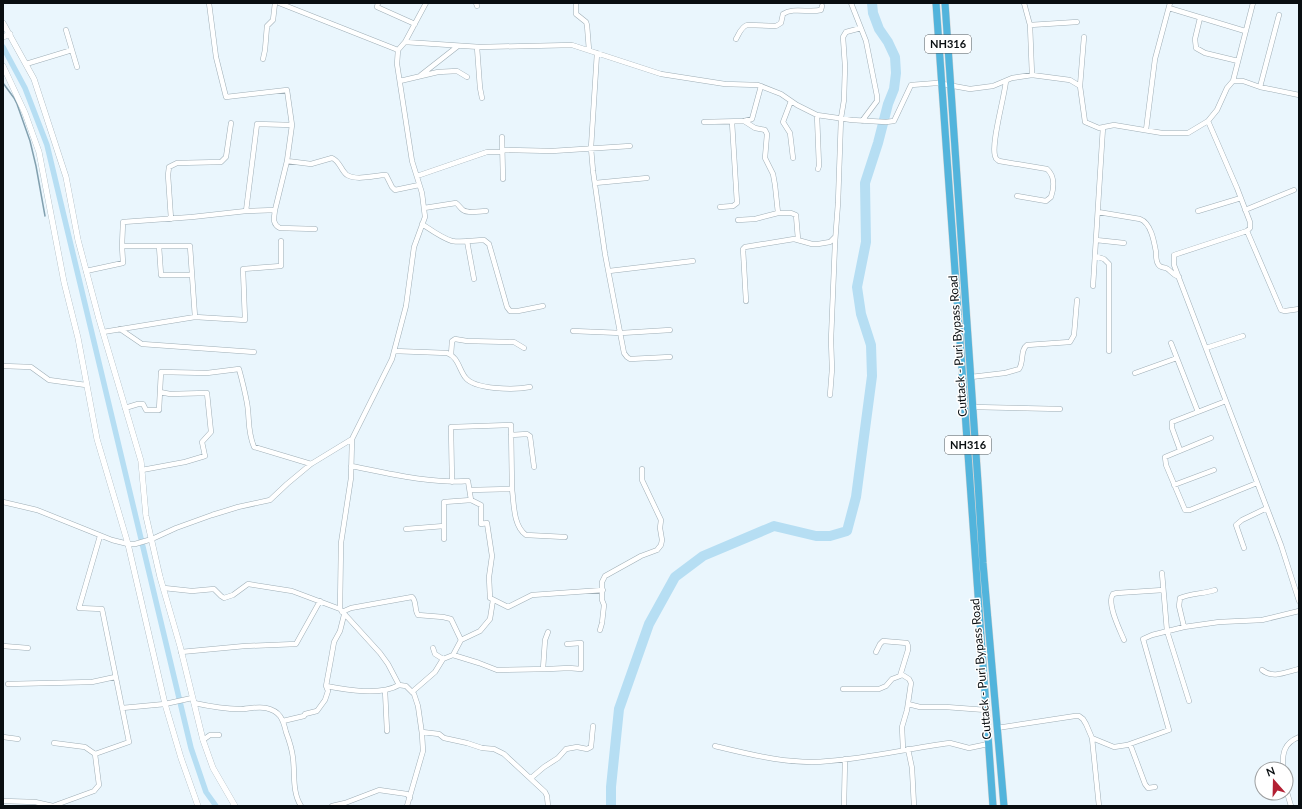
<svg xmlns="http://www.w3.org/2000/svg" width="1302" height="809" font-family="Lato,sans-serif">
	<rect width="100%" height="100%" fill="#eaf6fd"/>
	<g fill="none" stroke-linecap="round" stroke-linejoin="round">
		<path stroke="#82a0af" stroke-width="1.5" d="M3,83L14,98L17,104L30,141L36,166L45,216"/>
		<path stroke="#b6def3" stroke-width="5.5" d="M3,47L25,88L47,145L191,748L206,792L216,806"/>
		<path stroke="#b6def3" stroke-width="10" d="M611,806V787L619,709L649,624L675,577L703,556L774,526L816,536H830L847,531L856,497L872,376L871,345L861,314L857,287L866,242L865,183L878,143L888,104L894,89L896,73L895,57L888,42L879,29L873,13L872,3"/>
		<defs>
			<path id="minor" d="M209,3L216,57L226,97L287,90L292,125L287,161
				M279,3L398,50L405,42L480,47L572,45L661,74L725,84L758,85L781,94L797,105L817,115L852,120L886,122L894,121L911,85L937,83L970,89L993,86L1012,78L1032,75L1070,80L1080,86L1085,122L1099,128L1114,125L1162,133H1188L1208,121L1217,110L1227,88L1233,81H1243L1260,87L1299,95
				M378,3L377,7L415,24
				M476,3L477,6
				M576,3V14L586,22L587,25L589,50
				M851,3L866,41L877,96V101L862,121
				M1024,3L1030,25L1032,75
				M1169,8L1245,31
				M1200,18L1195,39L1196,48L1205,53L1238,61
				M1030,25L1077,22
				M66,30L77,67
				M736,39C739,34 741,27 747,25L776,26L781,23L783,14C793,7 809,13 821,10L822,6
				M405,42L426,3
				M477,47L480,88L482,98
				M398,50L397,64L412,161L422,193L425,217L414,247L406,306L392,359L352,439L351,478L341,543L340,609L380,653L388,664L399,685L406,686L414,694L418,706L422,734L423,751L407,806
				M597,53L591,148L593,171L605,254L624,353L627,357L630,359L670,357
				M263,59L265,50L267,26L273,20L275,3
				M26,64L72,50
				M421,75L458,46
				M400,81L438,72L457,71L467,77
				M1006,81C1004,99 991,143 995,156C996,160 997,159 999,161L1047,169C1055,176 1054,188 1051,197L1046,201L1017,196
				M1233,81L1253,3
				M1080,86L1084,37
				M1260,87L1279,15
				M791,101L783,122L790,133L793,158
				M817,115L819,166L818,169
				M1208,121L1237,188L1250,222V228L1247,231L1174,255V265L1281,545L1299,601
				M704,122L744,121L752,119L761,86
				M1146,130L1155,59L1170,3
				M502,137L503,179
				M502,150L552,151L630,146
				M417,176L487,152H502
				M595,183L647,178
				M720,207L733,206L737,203L732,122
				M424,208L456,203C459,205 460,208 463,210C468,214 480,211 486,211
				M275,210C274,218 272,224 280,228L315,229
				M1245,210L1294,190
				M246,211L275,210L287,161L311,164L332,158C340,161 341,171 347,175C357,181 375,175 386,175L392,187L395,190L419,185
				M1198,211L1241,198
				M1098,212L1140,219C1151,223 1154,241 1156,252C1156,255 1156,261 1158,264C1160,268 1163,267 1166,268C1171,270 1172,275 1179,277
				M778,213H791L796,215L798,239
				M171,219L168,175L169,167L177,163L221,162L226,157L231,123
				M738,220L755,219L778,213L775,185L773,174L765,158L767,134L765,130L755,128L744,121
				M422,224C431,230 442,238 452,241C463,243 474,240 484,240L489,244L507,307L510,311H518L543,306
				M1247,231L1281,310L1285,311L1299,309
				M1096,240L1124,243
				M467,241L474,279
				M122,246L123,222L192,217L246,211L257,124L292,125
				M159,246L161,275H192
				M1095,256L1104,259L1109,264V351
				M86,271L123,263L122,246H190L195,317L103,332
				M609,271L693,261
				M1093,286L1103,127
				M746,301L743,249L745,247L794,239L812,244H818L830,242L835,237
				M195,317L245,320L243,269L281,266V241
				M120,329L142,344L254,352
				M573,331L621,333L670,330
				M1171,343L1198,412
				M1206,348L1243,336
				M394,351L447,353C458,357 459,369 465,377C474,390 516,390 530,387
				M451,355L452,341L455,339L467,341L514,342L524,348
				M3,366L31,367L49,380L86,385
				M1135,373L1177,358
				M971,377L1005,373L1019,369C1024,362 1020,350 1027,345L1070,342L1074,335L1077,300
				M830,395L832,369L831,340L835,243L838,203L841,118L844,100L845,66L843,37L846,32L861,28
				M973,407L1060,409
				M125,408L138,404H143L146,410H159L161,372L207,373L239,369C242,380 245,392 247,403C250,420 247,430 254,447L311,464
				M511,435L527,434L530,436L534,467
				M1211,438L1165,457L1166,465L1185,510H1190L1257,483
				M1180,450L1172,428V422L1226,401
				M351,466C389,473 429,484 468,481L471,500
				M142,470L185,462L205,456L202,442L211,432L207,393L170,394L160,392
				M452,482L451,427L511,425L512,489L470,490
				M1174,485L1214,470
				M512,489C514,503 513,526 526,535L565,537
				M3,502L37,510L112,540L128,544H135L152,539L176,528L212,515L238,507L270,500L287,484L311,464L352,439
				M406,529L444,526
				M444,539V502L471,500L481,505V524L487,523L492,556L489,577L490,598L508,607L532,595L603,590
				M1244,548L1236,525L1242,520L1267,508
				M1162,573L1167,631L1189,701
				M164,588L192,591L214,589L221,596L224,598L233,595L248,584L292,591L340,609
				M342,612L351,608L412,597C417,601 414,610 418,615L443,617L451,619L461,640
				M1184,627L1179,606L1180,598C1191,593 1203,594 1215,590
				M600,630L602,623L604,605L602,600V582L605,576L641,556L657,550L661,545L662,540L660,528L661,520L642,480V469
				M1124,640C1120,630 1106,603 1113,594L1117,593L1163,590
				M3,646L28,648
				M181,652L245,646L296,644L320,601
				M453,655L461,640L480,631L490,619L493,600
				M443,659L453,655L479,663L497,670L548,669L569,668L581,669V643L567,644
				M543,669L545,640L548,632
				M1262,670C1273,679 1286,672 1299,669
				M901,674L909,679L911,683L907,710L902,727L903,749
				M8,684L92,682L115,677
				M326,686C347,690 380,696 399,685
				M843,689H879L886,686L892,679L900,676L908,650V646L907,643L883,641L880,644L876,652
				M385,690L387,731
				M412,692L435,672L443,659L435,654L433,648
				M194,703C208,706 224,709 239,709C248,709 258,706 266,708C280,711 283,719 286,732C289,740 292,749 293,758C295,774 292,792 301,806
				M908,704L920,707H946L986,710
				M122,708L165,704L192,698
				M283,721L304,716L305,714L317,711L325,700L328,691L326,686L331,659L334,642L340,631L344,615
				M997,728L1075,716H1079L1083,719L1086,724L1092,738L1099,806
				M422,732L439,734L444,738L467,743L482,748L494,749L504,754L545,792L547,796L548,806
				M3,737L18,739
				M1092,738L1114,747L1127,745L1169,730L1143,639L1152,635L1184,627L1219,622L1262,620L1299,611
				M203,740L210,735H219
				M54,743L85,747L95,754
				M1130,744L1145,784L1148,788L1155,787
				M715,746C752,755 791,765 829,761C870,758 910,748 950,743L969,748L988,744
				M908,749L912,768L914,806
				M1283,769C1282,753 1284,743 1299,737
				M531,778L544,767L558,758L566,749L577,747L587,749L591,747L593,726
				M1286,789L1291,806
				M3,801L35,802L53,806L94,791L99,785L95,754L129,742L102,609L79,608L100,536
				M332,806L345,803L379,790L407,794L410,798
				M844,806L845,759"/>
			<path id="tertiary" d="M3,23L34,79L66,177L78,240L99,319L141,461L146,516L160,577L180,646L203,740L213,768L235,806
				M3,37L10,34
				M3,66L25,113L39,152L64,282L78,338L97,439L128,544L165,704L181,758L198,806"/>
			<path id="trunk" d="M936,3L993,806
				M945,3L978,483L983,563L1004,806"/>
		</defs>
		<use href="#minor" stroke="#9faeb6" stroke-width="5.5"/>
		<use href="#tertiary" stroke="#9faeb6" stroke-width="6"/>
		<use href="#trunk" stroke="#d3d4d4" stroke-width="8"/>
		<use href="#minor" stroke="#fff" stroke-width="4.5"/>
		<use href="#tertiary" stroke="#fff" stroke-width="5.5"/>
		<use href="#trunk" stroke="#52b4dc" stroke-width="7"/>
	</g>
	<g text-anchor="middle" stroke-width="3" stroke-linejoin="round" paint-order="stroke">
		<g fill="#fff" stroke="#535658" stroke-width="1">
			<rect x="925" y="35" width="46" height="18" rx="3"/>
			<rect x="945" y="436" width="46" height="18" rx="3"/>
		</g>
		<g font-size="11" font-weight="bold" fill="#090e11">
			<text x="948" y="48">NH316</text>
			<text x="968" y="449">NH316</text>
		</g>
		<g font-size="12" fill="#090e11" stroke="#fff">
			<text transform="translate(958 346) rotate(-94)" y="4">Cuttack - Puri Bypass Road</text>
			<text transform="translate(981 669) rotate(-95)" y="4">Cuttack - Puri Bypass Road</text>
		</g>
	</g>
	<rect width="1302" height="809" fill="none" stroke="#090e11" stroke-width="8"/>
	<g transform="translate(1274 781) rotate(340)"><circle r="19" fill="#ffffff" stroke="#9d9fa0"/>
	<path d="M0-3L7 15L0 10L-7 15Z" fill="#b32033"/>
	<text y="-6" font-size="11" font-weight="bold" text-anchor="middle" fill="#090e11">N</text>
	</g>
</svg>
